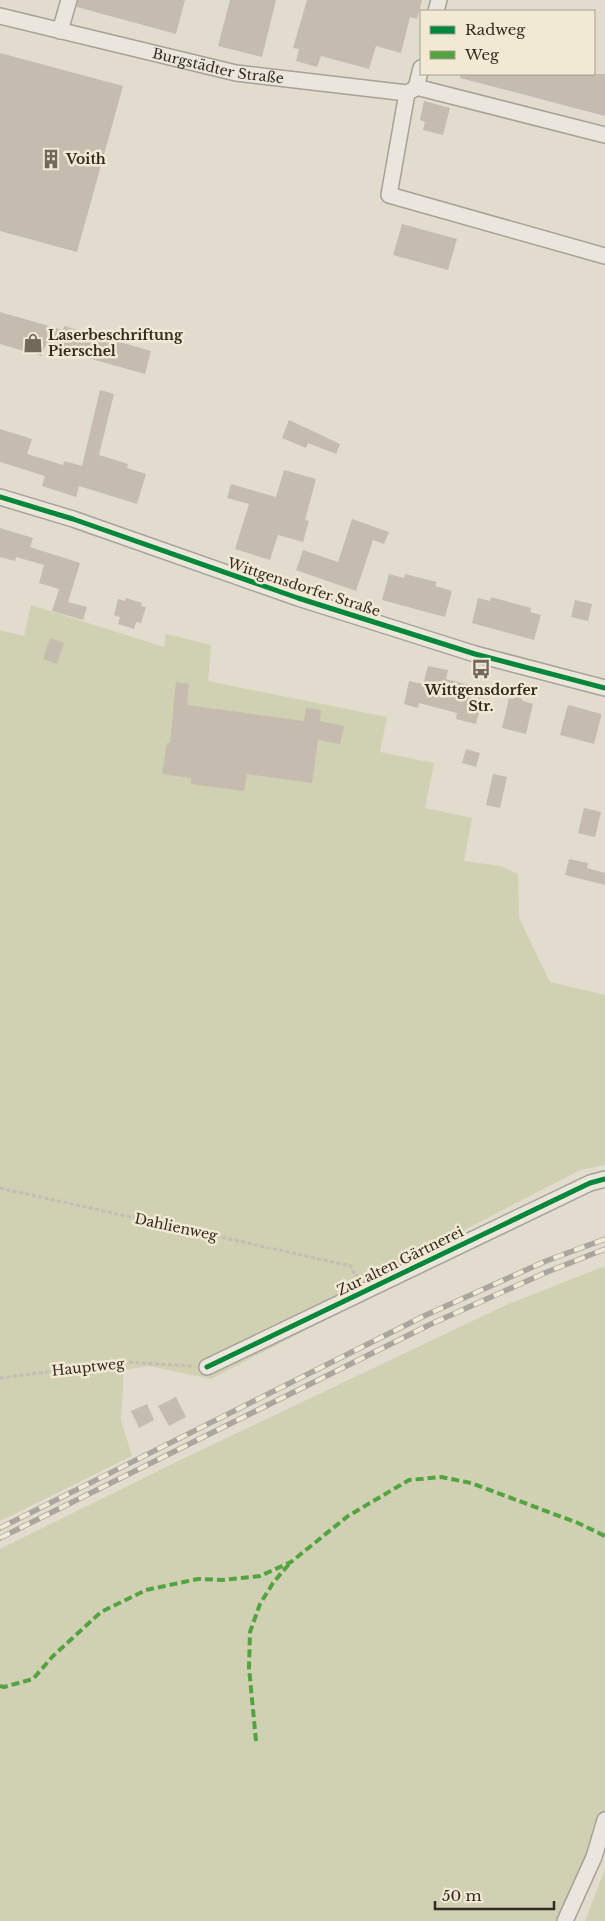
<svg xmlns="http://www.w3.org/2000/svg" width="605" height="1921" font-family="'Libre Baskerville',serif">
	<rect width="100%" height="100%" fill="#e2dcce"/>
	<path fill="#d0d0b2" d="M31,605L164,647L166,634L211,645L208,681L387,717L380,752L434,763L425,808L472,818L464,861L500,866L518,874L519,918L550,982L605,995V1165L580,1170L410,1258L418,1272L211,1379L149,1366L124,1370L121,1420L132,1456L0,1521V630L24,636Z
		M605,1266V1810L579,1900L568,1921H0V1549L176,1462L506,1305Z
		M605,1869V1921H585Z"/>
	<path fill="#c5bbaf" d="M78,0H185L176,34L77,7Z
		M230,0H276L262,57L218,46Z
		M307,0H422L417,19L410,17L401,53L376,46L369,69L321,56L317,67L296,61L299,49L293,48Z
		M0,53L123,86L77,252L0,231Z
		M460,74H605V116L460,78Z
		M424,101L450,108L443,135L423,130L425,122L420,120Z
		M402,224L457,239L448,270L393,255Z
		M0,312L63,330L64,326L151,351L145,374L45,346L42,356L0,344Z
		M100,390L114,394L99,455L128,464L127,468L146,474L137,504L79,486L76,497L42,486L45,476L0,462V429L32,439L27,454L63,465L64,461L82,466Z
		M289,420L340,444L336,454L308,443L306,448L282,438Z
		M284,470L316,479L305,520L309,521L303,542L278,535L270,560L235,549L249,504L227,498L231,484L276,497Z
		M352,519L389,532L384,544L373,540L356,591L296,570L303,550L338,562Z
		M0,528L33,538L30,547L80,563L68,602L87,607L83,620L52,611L59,589L39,583L44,565L16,557L15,561L0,557Z
		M389,574L404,578L405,574L437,582L435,586L452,591L445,617L382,600Z
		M491,597L531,608L530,612L541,615L534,640L472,623L478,598L490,601Z
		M126,598L142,603L141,606L146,607L141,623L136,622L134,629L118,624L120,617L114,615L118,599L125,601Z
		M575,600L592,604L588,621L571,617Z
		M50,638L64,643L57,664L43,659Z
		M428,666L448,670L446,679L485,689L476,724L456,719L457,713L419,703L418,708L404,704L409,681L423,684Z
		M176,682L189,684L187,705L304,721L306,708L321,710L320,721L344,726L340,744L318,740L312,783L247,774L244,791L191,784V778L162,774L167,743H170Z
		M516,696L521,698L523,701L533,704L526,734L502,728L509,698L513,699Z
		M569,705L601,714V717L594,744L560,735L567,708Z
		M466,749L480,753L476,767L462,763Z
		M493,774L507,777L500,808L486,805Z
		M584,808L601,812L595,837L578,833Z
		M569,859L588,863L587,868L605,873V885L565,875Z
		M176,1397L186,1417L169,1426L158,1406Z
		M147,1404L154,1420L139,1428L131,1411Z"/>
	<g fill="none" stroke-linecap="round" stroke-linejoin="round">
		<defs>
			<g id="minor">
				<path d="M436,11L439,0"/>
				<path id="s1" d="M0,16L236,73L407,93L416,88L421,68"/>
				<path d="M60,31L69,0"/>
				<path d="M416,87L605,135"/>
				<path d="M407,93L389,195L605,256"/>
				<path d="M0,497L73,519L298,598L475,654L605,688"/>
				<path d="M207,1367L590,1183L605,1179"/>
				<path d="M565,1921L594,1857L605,1820"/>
			</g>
		</defs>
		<use href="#minor" stroke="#a7a196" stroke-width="18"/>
		<path stroke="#c3bdb5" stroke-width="3" stroke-dasharray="4 2.5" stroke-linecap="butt" d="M0,1188L351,1266L355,1276H361
			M0,1378L124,1362L193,1366"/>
		<use href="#minor" stroke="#eae6de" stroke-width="15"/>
		<defs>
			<path id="rail" d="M0,1528L426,1315L546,1261L605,1239
				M0,1538L431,1324L547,1272L605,1249"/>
		</defs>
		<use href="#rail" stroke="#aaa69e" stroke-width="5.5"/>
		<use href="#rail" stroke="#f2e9d5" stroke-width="4" stroke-dasharray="11" stroke-linecap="butt"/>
		<path stroke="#53a441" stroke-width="4" stroke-dasharray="8 4" stroke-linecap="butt" d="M0,1686L4,1687L33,1679L53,1656L101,1612L146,1590L198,1579L223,1580L260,1576L291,1562L348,1516L409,1480L441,1477L471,1483L578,1523L605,1536
			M256,1741L249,1668L250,1632L260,1604L273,1583L289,1564"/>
		<defs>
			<path id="cycleway" d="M0,497L73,519L298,598L475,654L605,688
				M207,1367L590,1183L605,1179"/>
		</defs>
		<use href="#cycleway" stroke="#f2e9d5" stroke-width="8"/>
		<use href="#cycleway" stroke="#00873e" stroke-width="5"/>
	</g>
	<defs>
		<symbol id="building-bare" viewBox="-9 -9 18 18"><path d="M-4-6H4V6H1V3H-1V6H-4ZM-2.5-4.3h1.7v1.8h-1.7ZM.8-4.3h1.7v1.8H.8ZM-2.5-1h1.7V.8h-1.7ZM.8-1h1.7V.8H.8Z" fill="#72685d" stroke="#f2e9d5" stroke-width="2.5" paint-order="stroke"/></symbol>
		<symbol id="shop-bare" viewBox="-9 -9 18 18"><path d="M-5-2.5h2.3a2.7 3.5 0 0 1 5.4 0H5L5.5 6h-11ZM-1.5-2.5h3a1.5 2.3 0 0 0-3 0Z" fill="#72685d" stroke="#f2e9d5" stroke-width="2.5" paint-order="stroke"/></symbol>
		<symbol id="bus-bare" viewBox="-9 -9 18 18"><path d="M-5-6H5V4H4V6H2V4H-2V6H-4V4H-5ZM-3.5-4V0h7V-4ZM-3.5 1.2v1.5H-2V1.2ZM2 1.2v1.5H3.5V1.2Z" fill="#72685d" stroke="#f2e9d5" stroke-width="2.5" paint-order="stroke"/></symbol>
	</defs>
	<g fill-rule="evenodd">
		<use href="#building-bare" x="37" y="145" width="28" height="28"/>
		<use href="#shop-bare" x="19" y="329" width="28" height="28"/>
		<use href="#bus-bare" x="467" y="655" width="28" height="28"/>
	</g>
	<g text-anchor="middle" stroke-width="5" stroke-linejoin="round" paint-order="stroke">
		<g font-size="14" fill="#352a20" stroke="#f2e9d5">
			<text dy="5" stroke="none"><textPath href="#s1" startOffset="224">Burgstädter Straße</textPath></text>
			<text transform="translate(304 587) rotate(18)" y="5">Wittgensdorfer Straße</text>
			<text transform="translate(176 1227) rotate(12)" y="5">Dahlienweg</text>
			<text transform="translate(400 1261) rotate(-26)" y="5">Zur alten Gärtnerei</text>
			<text transform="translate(88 1367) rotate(-6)" y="5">Hauptweg</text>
		</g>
		<g font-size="14" font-weight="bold" fill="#352a20" stroke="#f2e9d5" text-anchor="start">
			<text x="66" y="164">Voith</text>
			<text x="48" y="340">Laserbeschriftung<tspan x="48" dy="16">Pierschel</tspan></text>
			<text x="481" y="695" text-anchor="middle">Wittgensdorfer<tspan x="481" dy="16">Str.</tspan></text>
		</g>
	</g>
	<rect x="420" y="10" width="175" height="65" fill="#f2e9d5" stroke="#a69d8d"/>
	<rect x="430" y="26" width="25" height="8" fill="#00873e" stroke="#a69d8d"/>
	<text x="465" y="35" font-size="15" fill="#352a20">Radweg</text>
	<rect x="430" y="51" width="25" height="8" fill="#53a441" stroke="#a69d8d"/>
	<text x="465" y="60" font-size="15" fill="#352a20">Weg</text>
	<path d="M435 1901v8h119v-8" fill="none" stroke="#352a20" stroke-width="2.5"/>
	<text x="442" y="1901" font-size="15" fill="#352a20" stroke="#f2e9d5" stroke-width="4" paint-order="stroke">50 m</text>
</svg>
